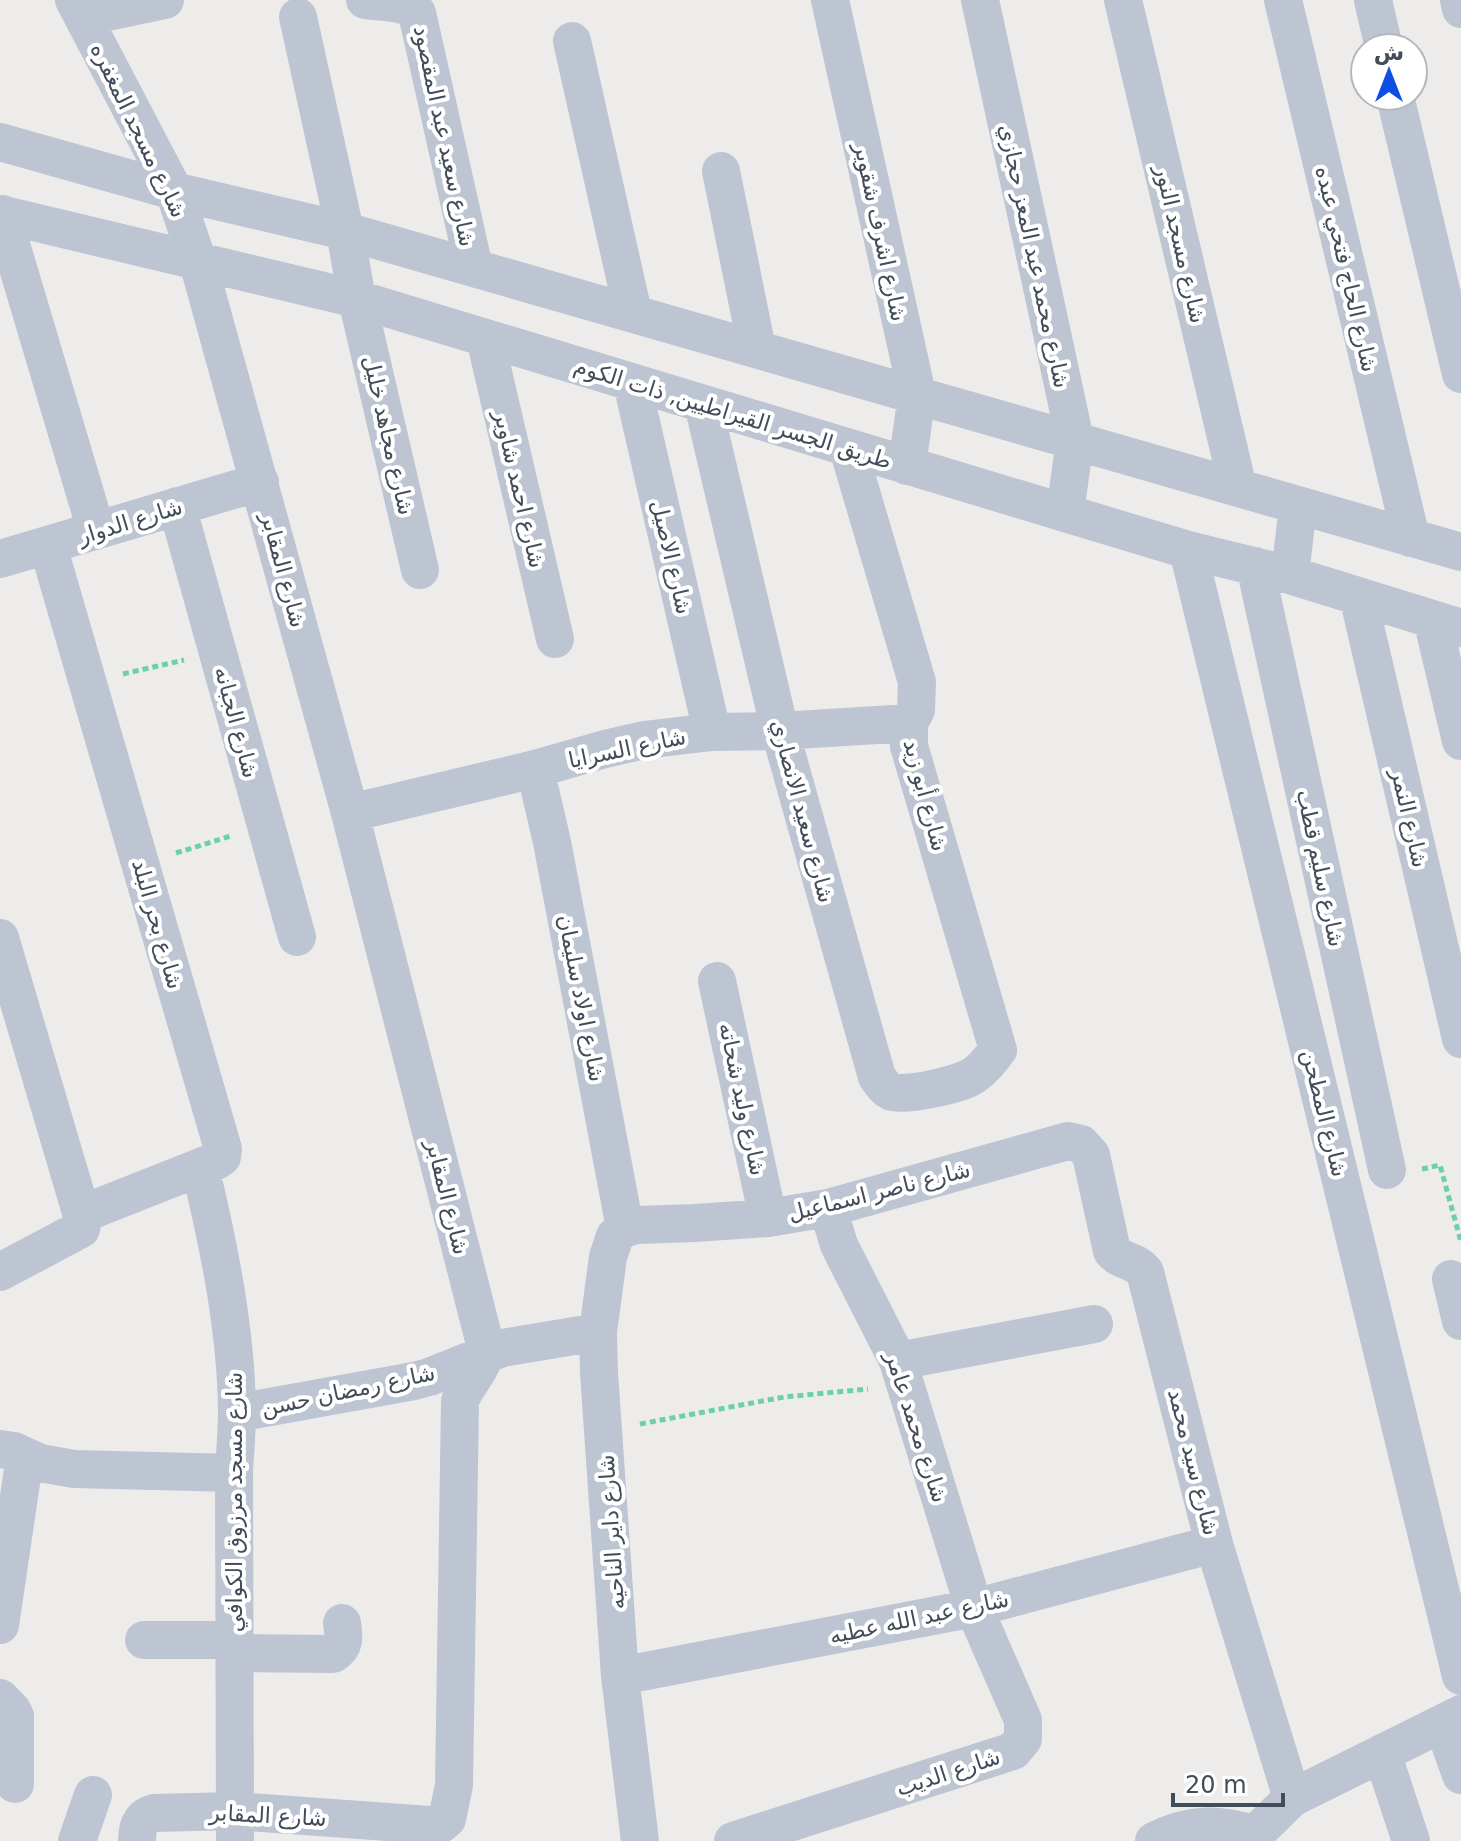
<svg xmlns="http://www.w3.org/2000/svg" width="1461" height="1841" font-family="'DejaVu Sans','Noto Naskh Arabic',sans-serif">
	<rect width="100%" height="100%" fill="#eeebeb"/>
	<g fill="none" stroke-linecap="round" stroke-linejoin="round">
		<path stroke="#6bd0ac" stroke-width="5" stroke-dasharray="6 4" stroke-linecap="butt" d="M123,674L184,660
			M176,853L231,836
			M1422,1169L1440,1165L1461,1242
			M640,1424L784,1397L868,1389"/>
		<path stroke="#bdc5d2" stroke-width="38" d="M74,0L174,191L198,262L350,813L485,1344C486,1369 468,1379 460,1401L454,1785L447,1819L441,1824L429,1825L235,1811L154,1813C139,1817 137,1828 137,1841
			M365,0C383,3 405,0 417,13L474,268
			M830,0L917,394L907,466
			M980,0L1075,440L1065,513
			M1123,0L1238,488
			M1283,0L1411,538
			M1373,0L1384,48
			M1459,0L1461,9
			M84,17L165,0
			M298,17L345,231L357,299L420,570
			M572,41L633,313
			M1395,96L1461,374
			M0,142L174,191L345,231L1461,552
			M721,171L757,349
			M0,214L357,299L1065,513L1188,550L1290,575L1461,628
			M2,214L96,530
			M485,338L555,639
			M632,383L712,732
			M703,404L780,731L877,1077C881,1082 884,1088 890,1091C902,1098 959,1084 971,1077C982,1071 990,1060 998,1050L909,746V723L916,710L917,682L848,448
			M177,506L297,937
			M48,546L223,1149L222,1157L216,1161L82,1214
			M1188,550L1461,1676
			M0,559L260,482
			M1255,566L1387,1170
			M1290,575L1298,506
			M1358,596L1461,1039
			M1432,619L1461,741
			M535,769L552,842L625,1228
			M350,813L535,769L605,749L644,740L712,732L780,731L909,723
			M0,938L83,1219L81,1229L0,1272
			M717,981L768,1218
			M200,1167C219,1247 236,1329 237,1411C237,1432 235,1452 234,1473L235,1841
			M1451,1279L1461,1321
			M898,1361L1094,1324
			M237,1413L414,1381L429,1377L502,1348L598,1332
			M0,1449L14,1451L40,1463L74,1469L234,1473
			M0,1625L25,1456
			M144,1640H234
			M234,1653L333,1654C346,1646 344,1636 342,1623
			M620,1676L974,1608L1214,1544
			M0,1698L12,1710L15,1716V1784
			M1443,1724L1461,1775
			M1382,1753L1411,1841
			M77,1841L93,1795
			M640,1841L620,1676L599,1373L598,1332L608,1257L615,1236L625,1228L637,1225L695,1223L768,1218L828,1208L1068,1141L1081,1144L1091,1155L1112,1251C1122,1263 1133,1258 1145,1272L1214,1544L1292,1798
			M733,1841L1013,1751L1023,1739V1720L974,1608L898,1361L839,1245L828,1208
			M1154,1841C1190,1823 1216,1823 1254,1834
			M1248,1841L1292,1798L1461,1714"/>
	</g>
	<g text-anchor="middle" stroke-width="8" stroke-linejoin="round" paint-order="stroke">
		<g font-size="22" fill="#434c59" stroke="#fff">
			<text transform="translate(139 130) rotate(64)" y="8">شارع مسجد المغفره</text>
			<text transform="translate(445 136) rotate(78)" y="8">شارع سعيد عبد المقصود</text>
			<text transform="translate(881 232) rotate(78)" y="8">شارع اشرف شقوير</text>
			<text transform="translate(1181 244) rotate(77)" y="8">شارع مسجد النور</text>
			<text transform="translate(1035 256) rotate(78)" y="8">شارع محمد عبد المعز حجازي</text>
			<text transform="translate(1347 269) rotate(77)" y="8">شارع الحاج فتحي عبده</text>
			<text transform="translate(733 413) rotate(17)" y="8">طريق الجسر القيراطيين, ذات الكوم</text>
			<text transform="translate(389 435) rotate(77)" y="8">شارع مجاهد خليل</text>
			<text transform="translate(520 489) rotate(77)" y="8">شارع احمد شاوير</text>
			<text transform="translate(130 521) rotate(-17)" y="8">شارع الدوار</text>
			<text transform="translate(672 557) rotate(77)" y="8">شارع الاصيل</text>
			<text transform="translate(284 570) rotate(75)" y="8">شارع المقابر</text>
			<text transform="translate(237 722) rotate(75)" y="8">شارع الجبانه</text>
			<text transform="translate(627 748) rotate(-12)" y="8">شارع السرايا</text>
			<text transform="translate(926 795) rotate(75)" y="8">شارع أبو زيد</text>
			<text transform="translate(803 811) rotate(75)" y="8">شارع سعيد الانصاري</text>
			<text transform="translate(1410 818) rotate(77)" y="8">شارع النمر</text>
			<text transform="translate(1321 868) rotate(78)" y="8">شارع سليم قطب</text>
			<text transform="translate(158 924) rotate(74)" y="8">شارع بحر البلد</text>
			<text transform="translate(582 998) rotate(79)" y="8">شارع اولاد سليمان</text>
			<text transform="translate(743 1099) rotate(78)" y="8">شارع وليد شحاته</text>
			<text transform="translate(1325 1113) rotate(76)" y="8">شارع المطحن</text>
			<text transform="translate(879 1191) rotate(-14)" y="8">شارع ناصر اسماعيل</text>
			<text transform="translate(448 1197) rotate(76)" y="8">شارع المقابر</text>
			<text transform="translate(348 1390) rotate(-12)" y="8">شارع رمضان حسن</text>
			<text transform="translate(917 1427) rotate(72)" y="8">شارع محمد عامر</text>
			<text transform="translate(1194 1462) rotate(76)" y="8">شارع سيد محمد</text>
			<text transform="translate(234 1502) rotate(-90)" y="8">شارع مسجد مرزوق الكوافي</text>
			<text transform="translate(611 1532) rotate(-94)" y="8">شارع داير الناحيه</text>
			<text transform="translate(919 1617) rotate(-12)" y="8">شارع عبد الله عطيه</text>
			<text transform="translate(948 1772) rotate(-18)" y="8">شارع الديب</text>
			<text transform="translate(268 1815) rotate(3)" y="8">شارع المقابر</text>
		</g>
	</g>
	<g transform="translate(1389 72)"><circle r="38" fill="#ffffff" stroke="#b4b7bd" stroke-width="2"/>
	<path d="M0-6L14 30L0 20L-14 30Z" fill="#0e4ee5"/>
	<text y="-12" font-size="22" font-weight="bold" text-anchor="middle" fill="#434c59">ش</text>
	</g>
	<path d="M1173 1793v12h110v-12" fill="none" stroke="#434c59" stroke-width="4"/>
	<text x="1185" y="1793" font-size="24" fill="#434c59" stroke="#ffffff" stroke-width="6" paint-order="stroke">20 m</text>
</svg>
